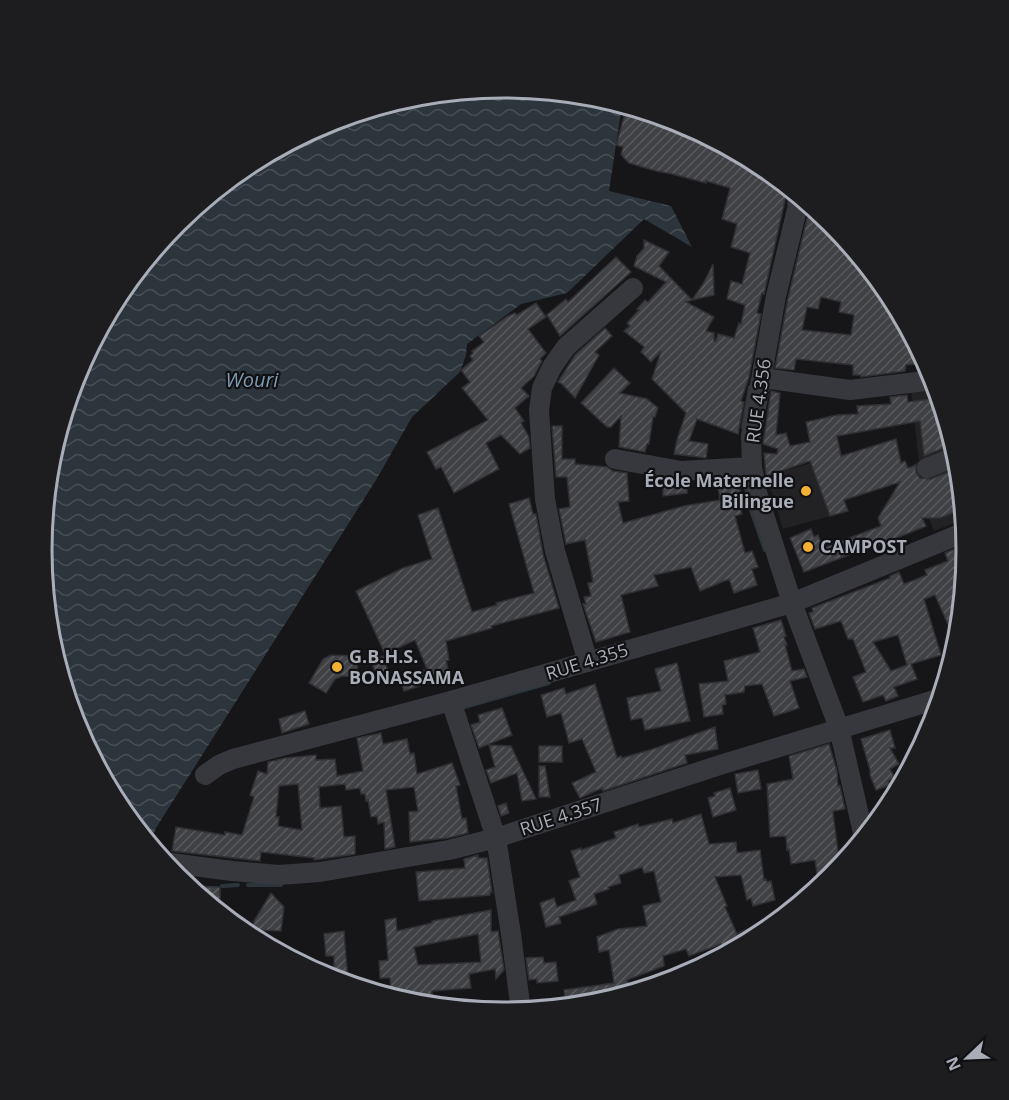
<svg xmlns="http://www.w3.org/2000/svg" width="1009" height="1100" font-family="'Open Sans',sans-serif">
	<defs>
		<pattern id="water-waves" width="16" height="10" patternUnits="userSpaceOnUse" patternTransform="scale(1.5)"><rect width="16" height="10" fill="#2c353c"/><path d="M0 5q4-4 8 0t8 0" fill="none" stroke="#485056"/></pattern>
		<pattern id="building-hatch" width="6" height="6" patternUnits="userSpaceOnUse" patternTransform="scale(1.5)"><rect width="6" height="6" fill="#404145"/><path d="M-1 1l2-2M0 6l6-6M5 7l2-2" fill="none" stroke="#595a5e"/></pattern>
	</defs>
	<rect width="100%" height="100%" fill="#161618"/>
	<path fill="#222225" d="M936,386L958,460L964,519L934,531L909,468L919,461L911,391Z
		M811,463L848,511L783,529L767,476Z"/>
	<path fill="url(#water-waves)" d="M505,88L595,96L622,105L609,191L671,206L692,247L644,219L567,293L521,304L467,344L466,355L460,372L412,417L376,480L156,828L150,843L120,807L77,727L51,640L42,550L51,459L77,373L120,293L178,223L248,165L328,123L415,96Z"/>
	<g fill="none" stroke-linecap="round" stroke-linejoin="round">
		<path stroke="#2c353c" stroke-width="4" d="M789,204L791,190
			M743,427L750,387
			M743,474L750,507L765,550
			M461,708L549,683
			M248,885H281
			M222,886L238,885"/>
	</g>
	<path fill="url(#building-hatch)" stroke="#303034" stroke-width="1.5" fill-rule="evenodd" d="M627,106L682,123L722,144L721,146L762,166L788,187L764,294L762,293L757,313L761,314L749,377L741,401L744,402L738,434L697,419L689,441L708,444L706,458L674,454L677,440L686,413L652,379L661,351L651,362L641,352L644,347L624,331L630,326L627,323L639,310L637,309L645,300L648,302L666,282L634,266L637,256L644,248V240L669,252L659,266L692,300L686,302L714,317L706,331L714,333V341H716L718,334L734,338L739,323L741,324L745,305L727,299L731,281L742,284L750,253L731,247L737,224L722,219L730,188L706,181V183L672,174L656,171L629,163L624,158L621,154L623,147L616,145Z
		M810,206L832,223L889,293L906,324V341L914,340L926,363L906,365L905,371L861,377V375H853V365L796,359L794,370L775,368L788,298ZM821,297L841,302L839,312L854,315L851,335L802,330L807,307L818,309Z
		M616,257L631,272L560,336L547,315L566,299L568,302Z
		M713,264L714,295L692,300L703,284Z
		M536,303L546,317L528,329L546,353L540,359L542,361L534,376L521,388L529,396L515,408L524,421L521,423L529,437L530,448L520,454L501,435L486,443L499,469L454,493L441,467L436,469L427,452L488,420L462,388L470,382L461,370L473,360L470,356L473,353L472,351L484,342L479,336L508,316L515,313L517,315Z
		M605,328L612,336L595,352L599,355L575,398L562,384L558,382L575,355Z
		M614,368L630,383L620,393L647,399L658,408L655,417H653L649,444H647L645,452L619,447L621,416L611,427H607L581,403Z
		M771,391L780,393L776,435L786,433L790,446L810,442L806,422L837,415L858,414L857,406L891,404L890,397L907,395L908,402L937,398L940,419L944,418L946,433H942L944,448L924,456L920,421L837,436L841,456L896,439L901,463L905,461L908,468L916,465V472L920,478L931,479L959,468L963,509L940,518H922L926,526L867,550V548L804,572L790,538L811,529L814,537L818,535L823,548L881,526L878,518L900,482L844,500L848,511L830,516L810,461L766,476L764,453L777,454L778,449L763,444Z
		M552,426H562V459H575V464L607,467L613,471L627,473L629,501L618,502L623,523L684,506L720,500L717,481L737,480L742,497L738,498L742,514L735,516L745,553L752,551L758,567L752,569L757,585L734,593L729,579L700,591L691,567L654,575L658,586L621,595L630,632L596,642L583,604H586L584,597L591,596L588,583L593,582L585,540L566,544L559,509L570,507L567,477H556Z
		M663,480L687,483V493L663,496Z
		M529,498L533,514H536L543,554L559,608L491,626L492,628L446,641L449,660L446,661L451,680L436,685L435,681L404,691L400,677L427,669L415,640L385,654L356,591L403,568L432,559L418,515L438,508L472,612L497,605L496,603L534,593L509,504Z
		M966,544L957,645L935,595L924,599L941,655L911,664L917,679L894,687L898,696L886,701L883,695L863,702L853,677L866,672L853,639H848L841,621L815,629L809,613L813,612L812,608L890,578V576L899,572L904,584L927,575L925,570L948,561L945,553ZM898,635L907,665L891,671L873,642Z
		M781,620L786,636L784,637L787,645H785L792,671L804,669L807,677L790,681L799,708L774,716L762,684L745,686L744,692L725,695L726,704L722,705L723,714L704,717L699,684L728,681L724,661L760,652L753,628Z
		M331,655L358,656L357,677L342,676L335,679L326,693L309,683L323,659Z
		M383,656L389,674L377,678L371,660Z
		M677,663L690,721L645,730L642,718L631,720L627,698L661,691L655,669Z
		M595,684L617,758L621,756L622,758L653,749L715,727L718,749L685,755L687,763L603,791L602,788L580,798L572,783L596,772L582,739L569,743L561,713L547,717L541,695L564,688L566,694Z
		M502,708L512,735L479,748L471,725L480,722L478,715Z
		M305,711L309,724L282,733L279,719Z
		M890,730L895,748H890L899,764L890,769L895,778L888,781L890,785L876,790L870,775V770L861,739Z
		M381,733L383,744L407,739L410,754L414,753L417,774L452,763L460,785L456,786L462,819L466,818L468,833L448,838L410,842L409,812L418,811L414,787L386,790L395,847L385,849L384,822L378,824L377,816L371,817L368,800L366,801L365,794H361L360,788L346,790L345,784L319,787L320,808L341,806L344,837L355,836V854L314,860V858L261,852L260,861L172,851L176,827L225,835V832L242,835L254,797L250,795L258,771L267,774L268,762L285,758L316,755V760L335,759L337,776L363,771L357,738ZM298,784L302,830L278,826L279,817H276L279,786Z
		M829,744L837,771L838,786H840L845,809L834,811L833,813L840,867L819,888L815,860L791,864L789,849L787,850L786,836L770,837L767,784L793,779L789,756Z
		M489,745L511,746L536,799L522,801L517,773L491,783L486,770L495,767Z
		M539,746H562V762H539Z
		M539,766H545L550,797H539Z
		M758,770L761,789L738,793L735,774Z
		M730,788L736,810L713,817L708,798L715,796L714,793Z
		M506,803L509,813L501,816L498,806Z
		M701,814L709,844L736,842L737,853L760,850L764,880L766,879L767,882L771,881L775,900L753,906L751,898L747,900L741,875L715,877L727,906L725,907L737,934L754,926L756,937L725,954L721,944L689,956L686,949L663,956L664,966L627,980L628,983L649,980L650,987L607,997V1000L594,1004L566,1006L564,990L614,983L609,950L599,952L597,937L618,929L647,926L643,906L661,902L654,871L644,873L642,867L619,875L621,883L608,887L609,889L594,894L597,904L559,917L561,923L546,927L540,903L554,898L557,907L576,900L569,881L580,877L571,851L581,848V850L616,838L614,832L638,824L639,827L672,819L673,823Z
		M478,855V858H487L492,892H490V895L419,901L416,872L465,868L464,859Z
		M189,886L220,887V905L211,904Z
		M271,893L284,907L281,931L253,930L254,921Z
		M491,910V932L498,931L504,970L496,979L495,969L469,974L471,988L432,991V1004H414L391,997L390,978H380L379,961L388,960L385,920L396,918L397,931L432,923V921ZM478,934L481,962L418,965L414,947Z
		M344,931L348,981H340L334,979V956H326L324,934Z
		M543,957L544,963L556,962L558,981L537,983V979L529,980L526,958Z"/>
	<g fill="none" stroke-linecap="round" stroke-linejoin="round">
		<path stroke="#37383d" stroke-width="20" d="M800,197L776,296L751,436L752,467L758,496L792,603L839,728L864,837
			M762,378L850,390L934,380
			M615,459L681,471L752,467
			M927,468L957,456
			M588,662L555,551L545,499L539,410L542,388L552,367L566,347L633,288
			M451,701L496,838L511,934L521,1011
			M205,775L219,765L233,759L451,701L792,603L965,532
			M171,863L232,871L279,875L320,872L449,850L496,838L723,764L941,698"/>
	</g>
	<g fill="#f2b134" stroke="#111113" stroke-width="2">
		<circle cx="806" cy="491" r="6"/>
		<circle cx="808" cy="547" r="6"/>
		<circle cx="337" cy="667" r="6"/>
	</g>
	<g text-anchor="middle" stroke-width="4.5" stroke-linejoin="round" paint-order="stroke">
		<g font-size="18" fill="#a8adb8" stroke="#111113">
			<text transform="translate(759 401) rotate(-82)" y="6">RUE 4.356</text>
			<text transform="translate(587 662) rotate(-17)" y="6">RUE 4.355</text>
			<text transform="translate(561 817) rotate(-18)" y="6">RUE 4.357</text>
		</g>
		<g font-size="18" font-weight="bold" fill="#a8adb8" stroke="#111113" text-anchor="start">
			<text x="794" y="487" text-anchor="end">École Maternelle<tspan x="794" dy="21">Bilingue</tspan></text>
			<text x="820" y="553">CAMPOST</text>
			<text x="349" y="663">G.B.H.S.<tspan x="349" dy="21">BONASSAMA</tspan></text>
		</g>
		<g font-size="20" font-style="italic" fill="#7f9bb3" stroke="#111113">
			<text x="252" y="387">Wouri</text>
		</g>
	</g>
	<path d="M0 0H1009V1100H0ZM52 550a452 452 0 1 1 904 0a452 452 0 1 1-904 0Z" fill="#1d1d20" fill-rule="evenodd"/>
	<path fill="none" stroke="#a8adb8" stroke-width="3" d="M52 550a452 452 0 1 1 904 0a452 452 0 1 1-904 0Z"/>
	<g transform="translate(967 1058) rotate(247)" stroke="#111113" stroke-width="4.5" paint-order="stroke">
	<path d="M0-4.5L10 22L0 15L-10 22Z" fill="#a8adb8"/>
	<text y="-9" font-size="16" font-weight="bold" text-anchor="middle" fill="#a8adb8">N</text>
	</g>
</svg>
